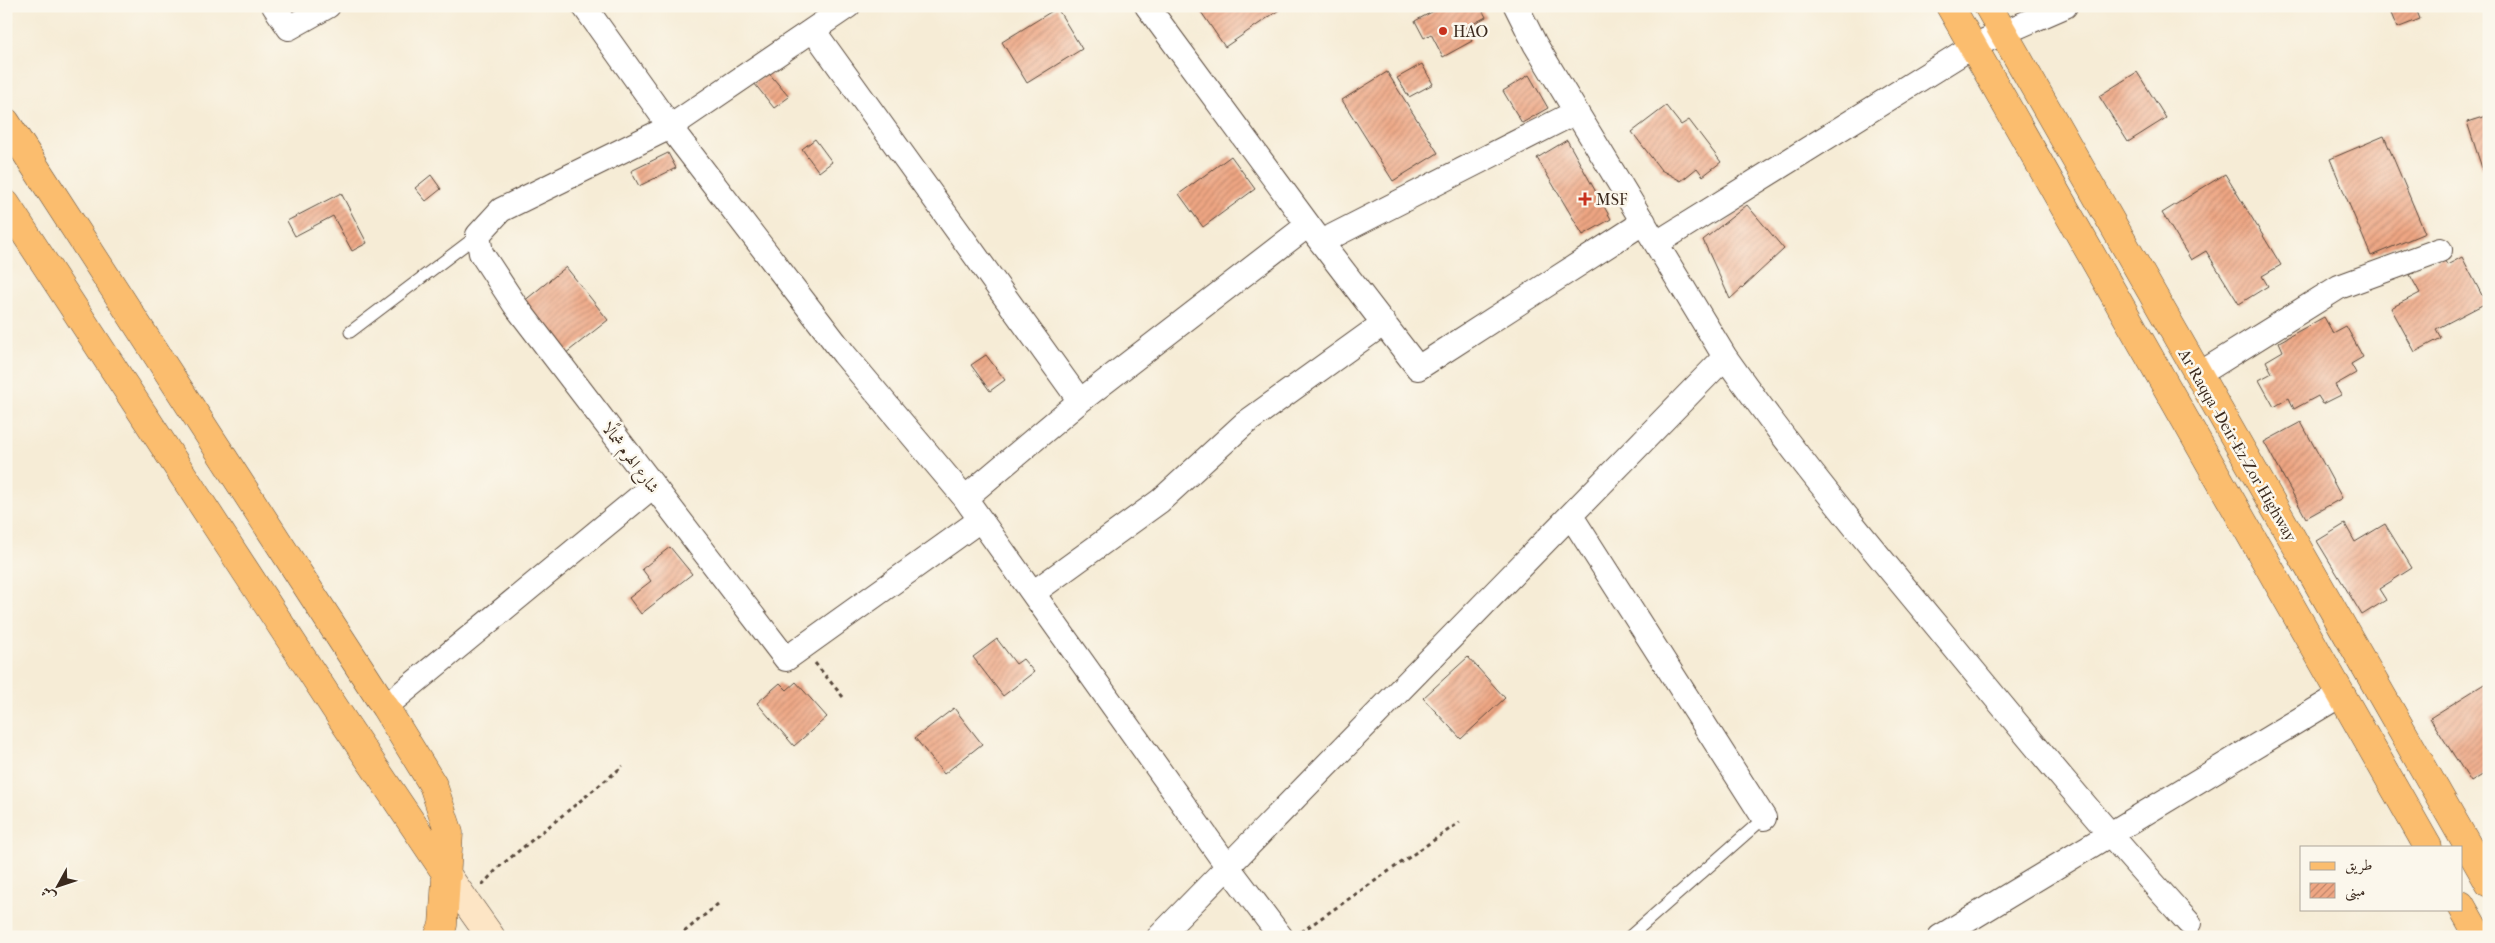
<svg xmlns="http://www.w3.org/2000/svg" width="2495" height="943" font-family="'IM FELL French Canon',Amiri,serif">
	<defs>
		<pattern id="building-hatch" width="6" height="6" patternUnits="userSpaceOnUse" patternTransform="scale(1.25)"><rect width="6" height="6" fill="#eea683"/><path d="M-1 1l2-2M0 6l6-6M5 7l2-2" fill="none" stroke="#c2876b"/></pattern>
	</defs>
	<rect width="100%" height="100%" fill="#fbf7ec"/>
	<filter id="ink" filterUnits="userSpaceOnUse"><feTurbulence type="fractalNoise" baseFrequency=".02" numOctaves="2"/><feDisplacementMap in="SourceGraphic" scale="10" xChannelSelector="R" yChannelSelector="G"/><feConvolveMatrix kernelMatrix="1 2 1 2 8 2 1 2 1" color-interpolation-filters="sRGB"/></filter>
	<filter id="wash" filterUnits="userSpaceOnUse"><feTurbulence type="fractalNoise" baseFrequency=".0096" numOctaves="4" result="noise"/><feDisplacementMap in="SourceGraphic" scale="20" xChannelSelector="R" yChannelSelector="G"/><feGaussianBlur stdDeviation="1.12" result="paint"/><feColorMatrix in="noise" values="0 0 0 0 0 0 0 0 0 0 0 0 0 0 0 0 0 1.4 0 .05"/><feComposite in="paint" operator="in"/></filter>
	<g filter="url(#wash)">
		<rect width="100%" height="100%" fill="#f6ecd6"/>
		<g id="blocks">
			<path fill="url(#building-hatch)" d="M1197,6H1276L1279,10L1225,47Z
				M1443,6H1480L1486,17L1465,28L1472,41L1443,57L1431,34L1424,38L1415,21Z
				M2388,6H2415L2420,19L2397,28Z
				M1057,8L1082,49L1027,83L1002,42Z
				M1422,64L1433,84L1409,97L1397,78Z
				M768,72L789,97L774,108L754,83Z
				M1387,72L1438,153L1393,181L1342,100Z
				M2137,72L2166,118L2128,142L2099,96Z
				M1529,75L1548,108L1522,123L1503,91Z
				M1666,106L1681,125L1689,120L1721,162L1703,176L1697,168L1681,181L1661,170L1632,132Z
				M2489,115V173L2484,174L2467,122Z
				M2384,136L2425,233L2371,256L2330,159Z
				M815,139L832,162L819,172L802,149Z
				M1567,140L1611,219L1583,235L1537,158Z
				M668,153L676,168L639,186L631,171Z
				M1231,156L1255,189L1203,227L1179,194Z
				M2225,174L2281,265L2262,276L2268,286L2239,304L2206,251L2191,260L2162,213Z
				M431,175L441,189L426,201L415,188Z
				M341,193L367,243L352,251L333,216L295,236L287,221Z
				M1747,205L1784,249L1730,299L1703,240Z
				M2443,257L2447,265L2462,257L2486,303L2436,329L2441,338L2415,352L2391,308L2420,293L2410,275Z
				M566,267L608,320L565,354L523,302Z
				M2324,317L2333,333L2346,326L2363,357L2351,364L2356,373L2335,385L2341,395L2323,404L2318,396L2294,409L2289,398L2274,407L2259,380L2272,373L2266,361L2283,351L2279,342Z
				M986,355L1005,380L990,391L971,365Z
				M2301,422L2342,498L2306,518L2264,442Z
				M2345,524L2355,542L2385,524L2412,568L2379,589L2386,600L2362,615L2317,541Z
				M670,547L692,574L641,614L629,598L651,581L642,569Z
				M997,639L1016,664L1023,659L1034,672L1003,696L973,657Z
				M1468,657L1505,698L1461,739L1423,698Z
				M2489,681V771L2471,782L2430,718Z
				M796,682L827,717L794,746L757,703L780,683L787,690Z
				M954,708L982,744L944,774L915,738Z"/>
		</g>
	</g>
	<g filter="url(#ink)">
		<use href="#blocks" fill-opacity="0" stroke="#57473a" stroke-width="1"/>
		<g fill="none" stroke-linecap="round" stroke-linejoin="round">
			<defs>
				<path id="service" d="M350,332L478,235
					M1629,937L1764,818"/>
				<path id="minor" d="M274,6L289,28L328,6
					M584,6L676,135L844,354L965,498L1228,867L1281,937
					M848,6L670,127L501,210L478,235L481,253L515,305L786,659L980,520
					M1147,6L1321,242L1418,368L1644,222
					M1516,6L1535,44L1725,357C1792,452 1866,541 1940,630C2021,729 2102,828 2189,923
					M813,30L1080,401
					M1321,242L1576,112
					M1657,243L1973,46L2065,6
					M2198,375L2339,287L2440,250
					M965,498L1080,401L1308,225
					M1571,516L1764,818
					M1033,593L1160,501L1244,424L1384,323
					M385,707L653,486
					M1159,937L1725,357
					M1940,937L2342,694"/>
				<path id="secondary" d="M447,875L491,937"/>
				<path id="primary" d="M1950,6L2428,847
					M1988,6L2489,883
					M6,122L385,707L433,785L449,833L443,925L438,937
					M6,204L346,725L447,875
					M2461,905L2479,937"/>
			</defs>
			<use href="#service" stroke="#57473a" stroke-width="13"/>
			<use href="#minor" stroke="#57473a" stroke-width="26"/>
			<use href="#secondary" stroke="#57473a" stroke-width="29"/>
			<use href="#primary" stroke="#57473a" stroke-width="29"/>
			<path stroke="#57473a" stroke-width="3" stroke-dasharray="4 4" stroke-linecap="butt" d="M815,663L843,697
				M482,885L499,867L623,766
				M1301,932L1460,822
				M678,937L718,904"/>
			<use href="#service" stroke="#fff" stroke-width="11"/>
			<use href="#minor" stroke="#fff" stroke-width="24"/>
			<use href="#secondary" stroke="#fde5c5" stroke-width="28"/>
			<use href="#primary" stroke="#fbbd6e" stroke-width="28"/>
		</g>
	</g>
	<g fill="#c8321e" stroke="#fbf7ec" stroke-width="2">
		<circle cx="1443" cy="31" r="5"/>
		<path d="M1582.5 191.5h5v5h5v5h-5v5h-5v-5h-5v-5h5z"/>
	</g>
	<g text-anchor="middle" stroke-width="5" stroke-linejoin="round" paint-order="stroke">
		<g font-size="16" fill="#3b2a1e" stroke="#fbf7ec" text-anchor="start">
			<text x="1453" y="37">HAO</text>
			<text x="1596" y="205">MSF</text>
		</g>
		<g font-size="16" fill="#3b2a1e" stroke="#fbf7ec">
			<text transform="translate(2238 445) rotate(60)" y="6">Ar Raqqa -Deir-Ez-Zor Highway</text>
			<text transform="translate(631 457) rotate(53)" y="6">شارع الهرم شمالًا</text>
		</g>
	</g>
	<rect width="2495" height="943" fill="none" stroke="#fbf7ec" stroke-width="25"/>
	<rect x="2300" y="846" width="162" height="65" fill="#fbf7ec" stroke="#aea59a"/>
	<rect x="2310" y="862" width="25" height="8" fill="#fbbd6e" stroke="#aea59a"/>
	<text x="2345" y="870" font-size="15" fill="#3b2a1e">طريق</text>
	<rect x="2310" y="883" width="25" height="15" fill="url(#building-hatch)" stroke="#aea59a"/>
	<text x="2345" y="896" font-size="15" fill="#3b2a1e">مبنى</text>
	<g transform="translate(58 886) rotate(230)" stroke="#fbf7ec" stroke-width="4" paint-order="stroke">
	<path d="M0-4L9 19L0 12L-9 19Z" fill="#3b2a1e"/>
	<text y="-8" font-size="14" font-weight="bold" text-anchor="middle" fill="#3b2a1e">ش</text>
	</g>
</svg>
